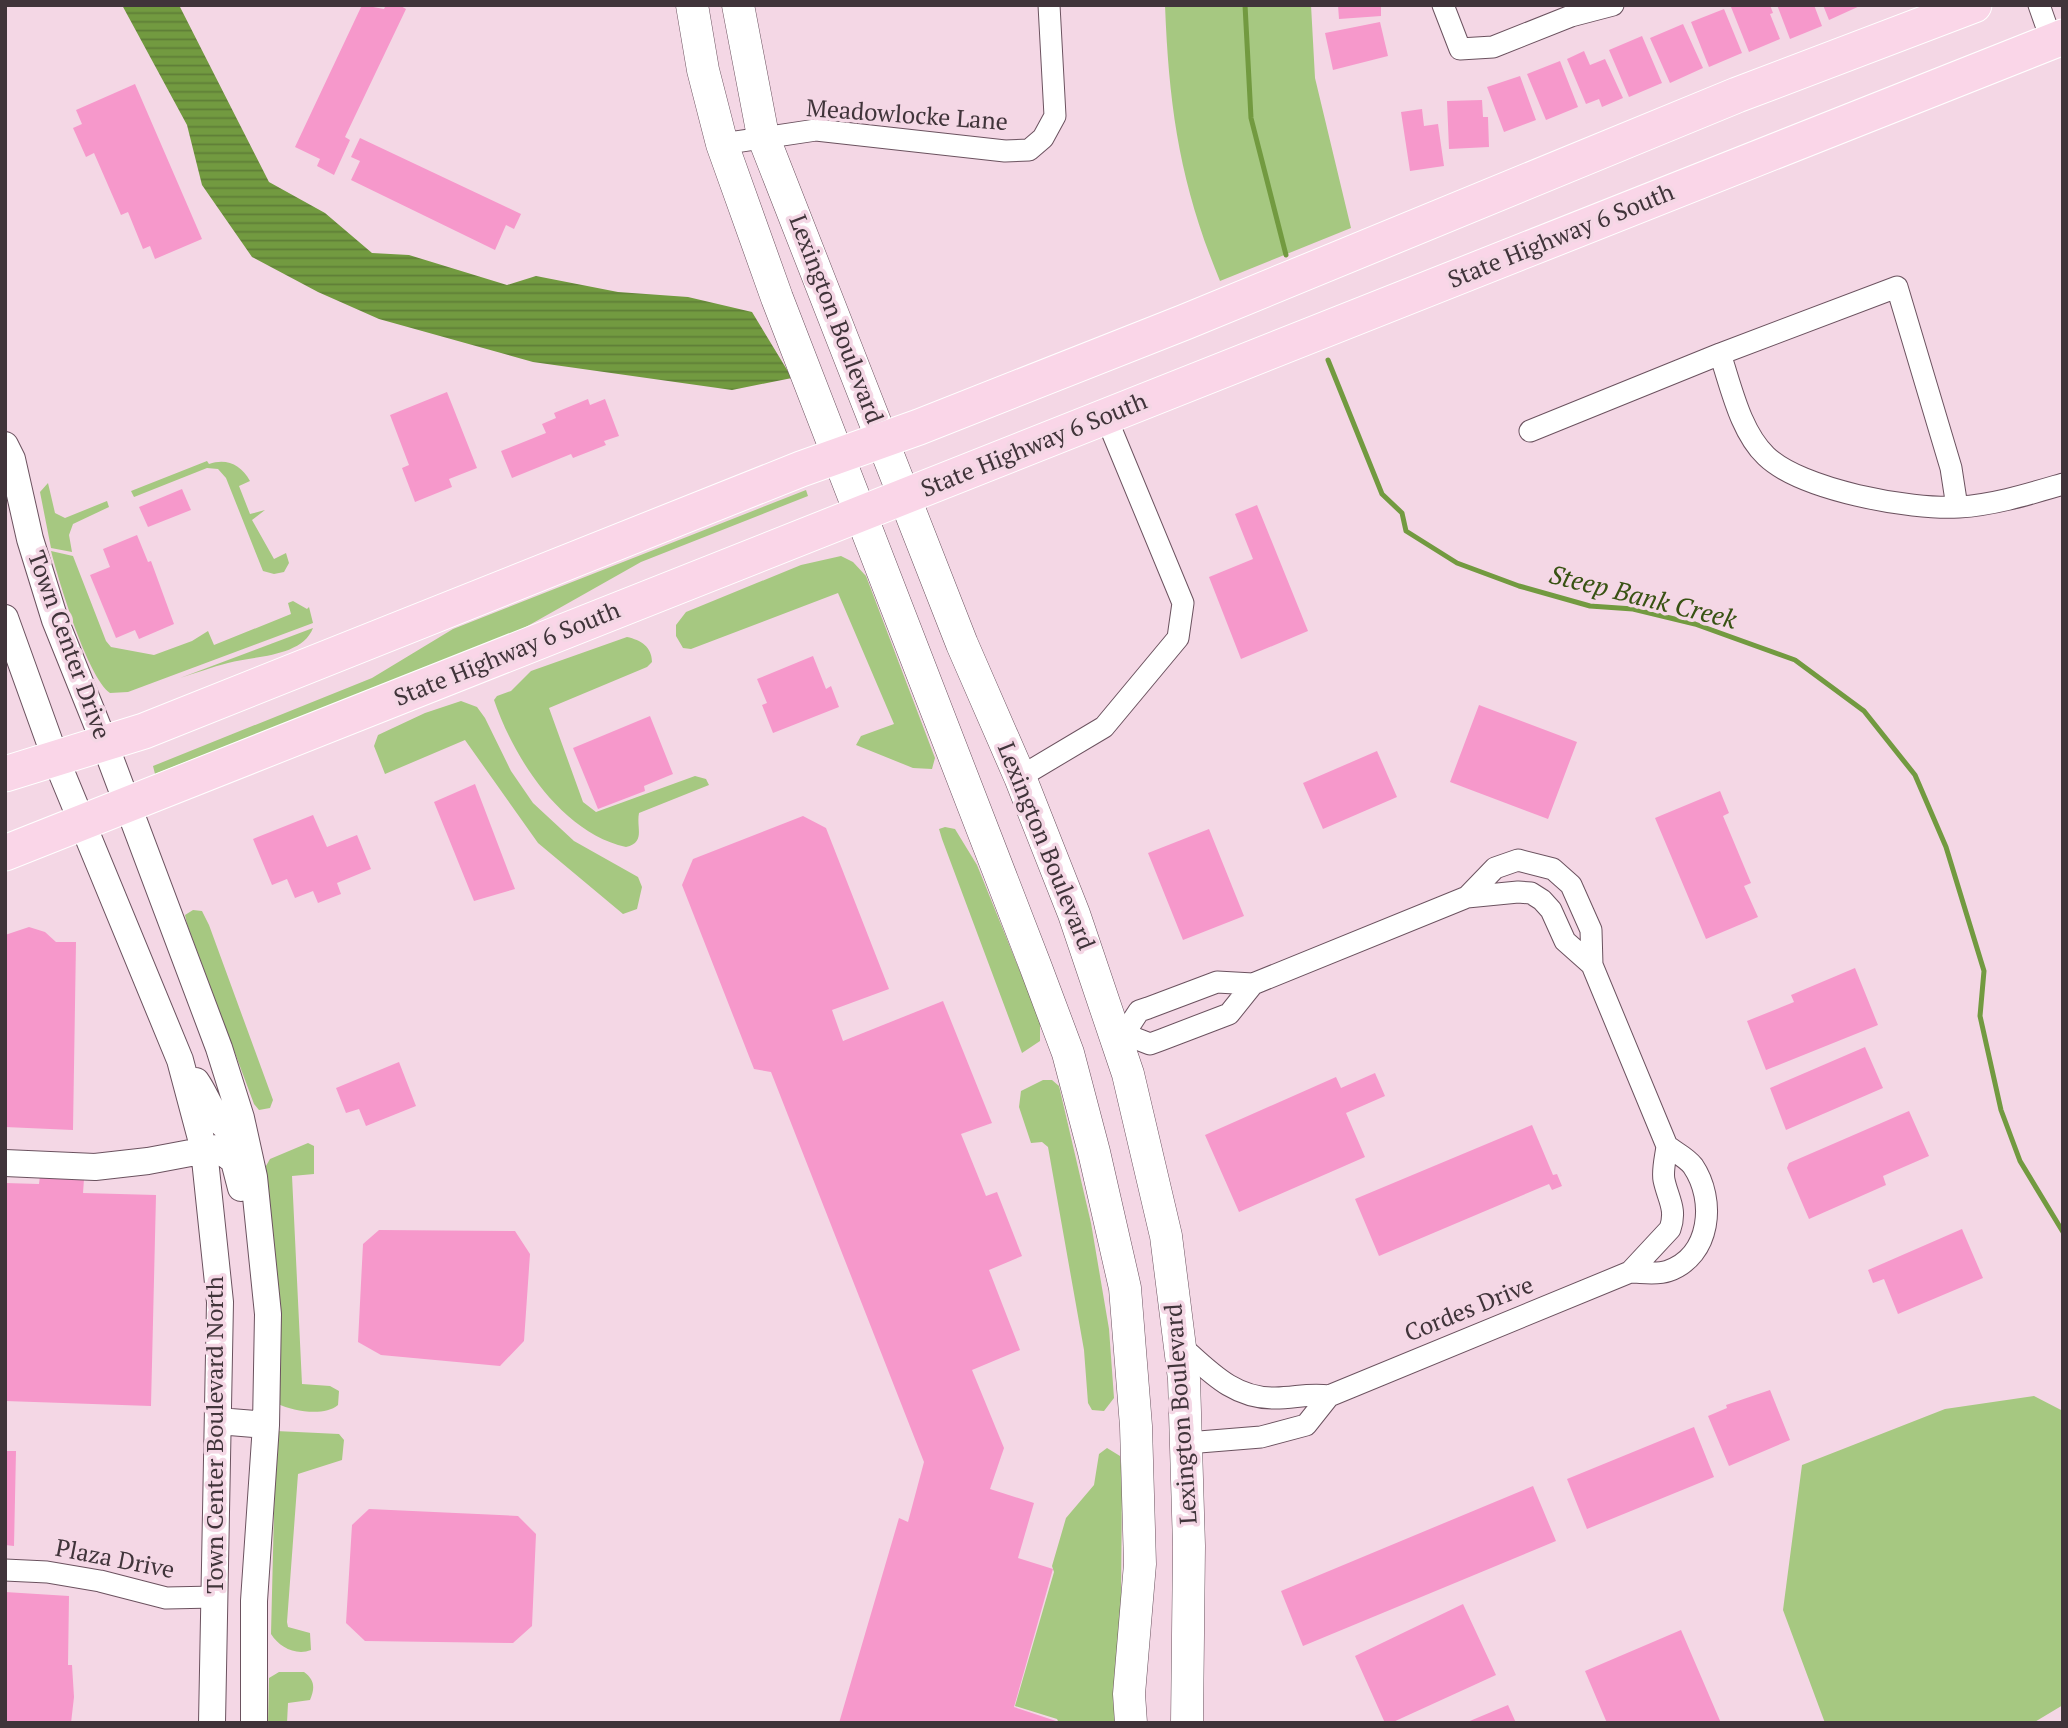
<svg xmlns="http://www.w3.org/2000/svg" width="2068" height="1728" font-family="'PT Serif',serif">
	<defs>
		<pattern id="water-rules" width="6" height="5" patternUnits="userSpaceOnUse" patternTransform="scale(1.75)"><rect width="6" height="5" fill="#729a40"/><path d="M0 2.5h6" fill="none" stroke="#5f7e37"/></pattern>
	</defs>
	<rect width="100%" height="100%" fill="#f4d7e5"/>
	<path fill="#a6c881" d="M1165,5H1311L1315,78L1351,228L1220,281C1180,184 1169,109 1165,5Z
		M207,461L209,464C227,458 241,465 250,481L239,486L250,514L265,510L252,520L274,559L286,553L289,563L284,572L274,574L263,571L226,478L218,469L207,468L134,497L131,491Z
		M48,483L55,513L65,518L107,501L109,507L73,524L69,535L72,552L51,548L40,492Z
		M806,490L808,496L641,562L517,632L155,774L153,766L372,678L453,629Z
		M51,551L73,556L106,641L111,647L154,655L192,641L208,631L214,645L291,614L288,603L293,601L307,609L309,607L313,623L128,692L110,693C88,678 59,582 51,551Z
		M841,556L853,562L866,576L935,758L932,769L913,768L856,745L861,736L894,724L838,593L691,649L683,648L676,636V625L686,612L801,565Z
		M313,628C302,657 254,656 228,663C212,667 196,673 180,678Z
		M627,637C641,640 652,647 652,662L647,667L549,708L583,802L596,812L695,776L706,779L709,785L639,813C636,828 646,842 626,847C562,833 514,759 494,700L497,696L511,691L531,671Z
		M461,701L477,707L485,718L511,771L533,803L574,841L638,877L642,887L637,909L623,914L538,843L465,740L385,774L374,746L378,735L425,713Z
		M945,827L955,829L977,865L1040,1021V1041L1022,1053L942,839L939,829Z
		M193,910L202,911L209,925L273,1100L270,1108L259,1110L254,1104L187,924L185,915Z
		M1043,1080H1052L1059,1086L1091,1223L1109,1329L1114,1398L1104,1411L1092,1410L1088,1403L1084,1350L1048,1147L1042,1142L1031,1143L1019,1107L1021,1091Z
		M308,1143L314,1146V1174L292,1176L302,1384L330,1386L339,1391L338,1405C324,1417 293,1411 278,1404L263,1171L270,1159Z
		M2034,1396L2063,1411V1705L2033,1723H1825L1783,1610L1802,1465L1945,1409Z
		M276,1431L339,1434L344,1440L342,1460L298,1474L287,1622L288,1627L310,1633L311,1650C296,1656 279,1647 271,1634Z
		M1107,1448L1120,1456L1122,1477L1120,1723H1059L1057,1719L1015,1706L1054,1572L1052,1566L1066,1518L1094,1485L1099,1454Z
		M279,1672H304C315,1680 315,1688 310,1700L288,1703L287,1723H268L269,1678Z"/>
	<path fill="url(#water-rules)" d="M122,5H179L269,182L325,213L372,253L409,255L507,285L536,276L618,292L688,297L752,312L792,378L732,390L533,362L379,319L318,292L252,257L202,185L187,125Z"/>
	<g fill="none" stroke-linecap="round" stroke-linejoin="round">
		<path stroke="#729a40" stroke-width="5" d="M1245,5L1251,118L1286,255
			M1328,360L1382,494L1402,513L1406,531L1457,563L1519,586L1590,606L1633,609L1695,624L1795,660L1864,711L1915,775L1946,847L1984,971L1980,1016L2001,1110L2020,1161L2063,1232"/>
	</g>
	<path fill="#f698cb" d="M362,5L384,9L386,5H399L406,9L345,137L350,140L334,175L317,166L320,159L295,147Z
		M1338,5H1381V16L1339,19Z
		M1734,5H1770L1773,13L1770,14L1780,39L1749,52L1731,7Z
		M1777,5H1814L1822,26L1790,39Z
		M1823,5H1862L1829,20Z
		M1724,9L1742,53L1709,67L1691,22Z
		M1380,22L1388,56L1333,70L1325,33Z
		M1683,24L1703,68L1670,83L1650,38Z
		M1642,36L1662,83L1629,97L1609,50Z
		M1584,51L1590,65L1605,59L1623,98L1602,107L1599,99L1586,104L1567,59Z
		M1560,61L1578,107L1546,120L1527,74Z
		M1520,76L1536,120L1504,132L1487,87Z
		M135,84L202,239L155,259L150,246L143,249L128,212L121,215L94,153L86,157L73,128L82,124L76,110Z
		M1482,100L1483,117H1488L1489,147L1449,149L1447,101Z
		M1422,109L1424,126L1438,124L1444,166L1410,171L1401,112Z
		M360,138L521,214L514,229L506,225L495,250L351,180L360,161L351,157Z
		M447,392L477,468L449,479L452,487L415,502L402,468L409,465L390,415Z
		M588,399L590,405L605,399L619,436L604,441L606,445L573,458L571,454L512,478L501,451L546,433L542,424L556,418L554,413Z
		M182,489L191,510L148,527L139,507Z
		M1257,505L1308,631L1241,659L1209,577L1253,559L1235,514Z
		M137,535L148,562L151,561L174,624L139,639L135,630L116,638L90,575L110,567L103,549Z
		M813,656L826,689L831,686L839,707L773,733L762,705L767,703L757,679Z
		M1479,705L1577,742L1548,819L1450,782Z
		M650,716L673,774L644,786L645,791L598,809L573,748Z
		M1377,751L1397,797L1323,829L1303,783Z
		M475,784L515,889L474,901L434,802Z
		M1720,791L1729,813L1723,816L1751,883L1744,886L1758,917L1706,939L1655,818Z
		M313,815L327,847L357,835L371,869L337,883L341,894L318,903L313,891L295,898L287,879L272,885L253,839Z
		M803,816L826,828L889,989L832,1010L843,1041L943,1001L992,1123L961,1134L986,1196L997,1192L1022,1256L989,1270L1020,1350L972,1370L1004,1448L990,1489L1034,1503L1018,1558L1053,1569L1014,1707L1062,1723H839L899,1518L908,1522L924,1462L771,1072L754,1069L682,885L693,859Z
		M1209,829L1244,916L1183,940L1148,853Z
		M29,927L45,932L56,942H76L73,1130L5,1127V935Z
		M1855,968L1878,1025L1766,1070L1747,1021L1794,1002L1791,995Z
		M1865,1047L1883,1088L1786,1130L1770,1088Z
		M399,1062L416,1106L366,1126L359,1109L346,1113L336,1088Z
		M1375,1073L1385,1096L1346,1113L1365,1157L1239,1212L1205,1135L1336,1077L1341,1088Z
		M1909,1111L1929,1156L1883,1176L1886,1185L1809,1219L1787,1168L1789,1163Z
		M1532,1125L1553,1175L1557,1174L1562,1186L1552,1190L1549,1184L1379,1256L1355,1199Z
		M40,1176L84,1179L83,1193L156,1195L151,1406L5,1401V1183L39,1184Z
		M1962,1229L1983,1278L1898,1314L1884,1279L1873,1283L1868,1270Z
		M379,1230L515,1231L530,1254L524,1341L500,1366L381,1355L358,1342L363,1244Z
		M1770,1390L1790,1440L1729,1466L1708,1416L1727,1408L1726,1405Z
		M1694,1427L1714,1477L1587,1529L1567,1479Z
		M5,1451H16L14,1546L5,1545Z
		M1533,1486L1556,1541L1303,1646L1281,1591Z
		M369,1509L518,1516L536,1534L532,1626L513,1643L365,1641L346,1623L352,1525Z
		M5,1592L69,1596L68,1665H72L74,1697L71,1723H5Z
		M1463,1604L1496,1675L1391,1723H1385L1355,1656Z
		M1681,1630L1721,1723H1607L1585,1671Z
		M1508,1705L1516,1723H1465Z"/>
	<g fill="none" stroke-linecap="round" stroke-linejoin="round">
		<defs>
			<path id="minor" d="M1443,5L1460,49L1493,47L1571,16L1613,5
				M2039,5L2052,42
				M722,144L816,130L1005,151L1029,150L1043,138L1055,116L1049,5
				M1720,354C1731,386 1740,431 1766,456C1801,490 1910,510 1959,507C1994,505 2029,494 2063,484
				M1530,431L1720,354L1897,287L1951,468L1957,507
				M1020,777L1104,727L1178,638L1183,603L1106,417
				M1467,897L1495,868L1518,860L1553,869L1571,885L1591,930L1592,965L1667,1146C1666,1156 1662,1170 1664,1180C1668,1199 1677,1209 1670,1229L1630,1272
				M1124,1034L1150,1044L1161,1040L1229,1014L1253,984
				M1117,1037L1124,1034L1139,1011L1148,1008L1217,982L1253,984L1467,897L1518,892L1531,893L1542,900L1551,910L1565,941L1592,965
				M1181,1346C1209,1371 1234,1399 1275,1398C1295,1398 1308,1393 1329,1396
				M1187,1443L1261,1437L1306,1425L1329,1396L1630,1272C1641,1272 1657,1275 1668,1271C1711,1256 1716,1200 1693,1166C1687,1158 1675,1152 1667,1146
				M5,1570L47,1572L100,1581L166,1598L215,1597"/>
			<path id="tertiary" d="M5,445L12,459L30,539L55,620L104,742L219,1048L241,1118L254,1177L268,1314L266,1425L254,1601V1723
				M5,618L55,757L180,1060L204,1150L220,1302L212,1723
				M196,1081C211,1102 214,1130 244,1134
				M5,1163L95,1167L148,1161L217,1148L234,1161L241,1188
				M218,1421L266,1425"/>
			<path id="secondary" d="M692,5L703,70L722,144L777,298L1035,965L1068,1053L1094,1152L1125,1288L1136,1426L1140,1564L1129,1694L1131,1723
				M738,5L763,136L962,644L1020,777L1074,914L1128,1074L1166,1236L1184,1379L1189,1546L1187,1723"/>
			<path id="primary" d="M5,774L144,731L801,469L919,427L1185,322L1737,95L1974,5
				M5,853L2063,37"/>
		</defs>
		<use href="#minor" stroke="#6b525f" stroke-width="23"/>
		<use href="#tertiary" stroke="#6b525f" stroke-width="28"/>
		<use href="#secondary" stroke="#6b525f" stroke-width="33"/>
		<use href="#primary" stroke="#fff" stroke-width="37"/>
		<use href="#minor" stroke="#fff" stroke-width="21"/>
		<use href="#tertiary" stroke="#fff" stroke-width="26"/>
		<use href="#secondary" stroke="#fff" stroke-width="32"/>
		<use href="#primary" stroke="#fad6e8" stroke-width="35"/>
	</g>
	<g text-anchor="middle" stroke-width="7" stroke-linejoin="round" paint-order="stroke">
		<g font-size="24" fill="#40343a" stroke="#f4d7e5">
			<text transform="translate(907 115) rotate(4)" y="8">Meadowlocke Lane</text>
			<text transform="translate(1561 236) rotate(-22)" y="8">State Highway 6 South</text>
			<text transform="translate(836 319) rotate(69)" y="8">Lexington Boulevard</text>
			<text transform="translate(1034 445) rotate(-22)" y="8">State Highway 6 South</text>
			<text transform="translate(69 645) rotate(70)" y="8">Town Center Drive</text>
			<text transform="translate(507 654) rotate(-22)" y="8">State Highway 6 South</text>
			<text transform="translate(1046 846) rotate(68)" y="8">Lexington Boulevard</text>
			<text transform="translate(1469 1309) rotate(-22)" y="8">Cordes Drive</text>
			<text transform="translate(1181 1414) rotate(-94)" y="8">Lexington Boulevard</text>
			<text transform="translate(215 1435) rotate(-90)" y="8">Town Center Boulevard North</text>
			<text transform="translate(115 1559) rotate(11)" y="8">Plaza Drive</text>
		</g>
		<g font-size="26" font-style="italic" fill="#385213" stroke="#f4d7e5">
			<text transform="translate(1643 597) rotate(14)" y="9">Steep Bank Creek</text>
		</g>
	</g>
	<rect width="2068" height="1728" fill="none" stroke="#40343a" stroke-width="14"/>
</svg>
